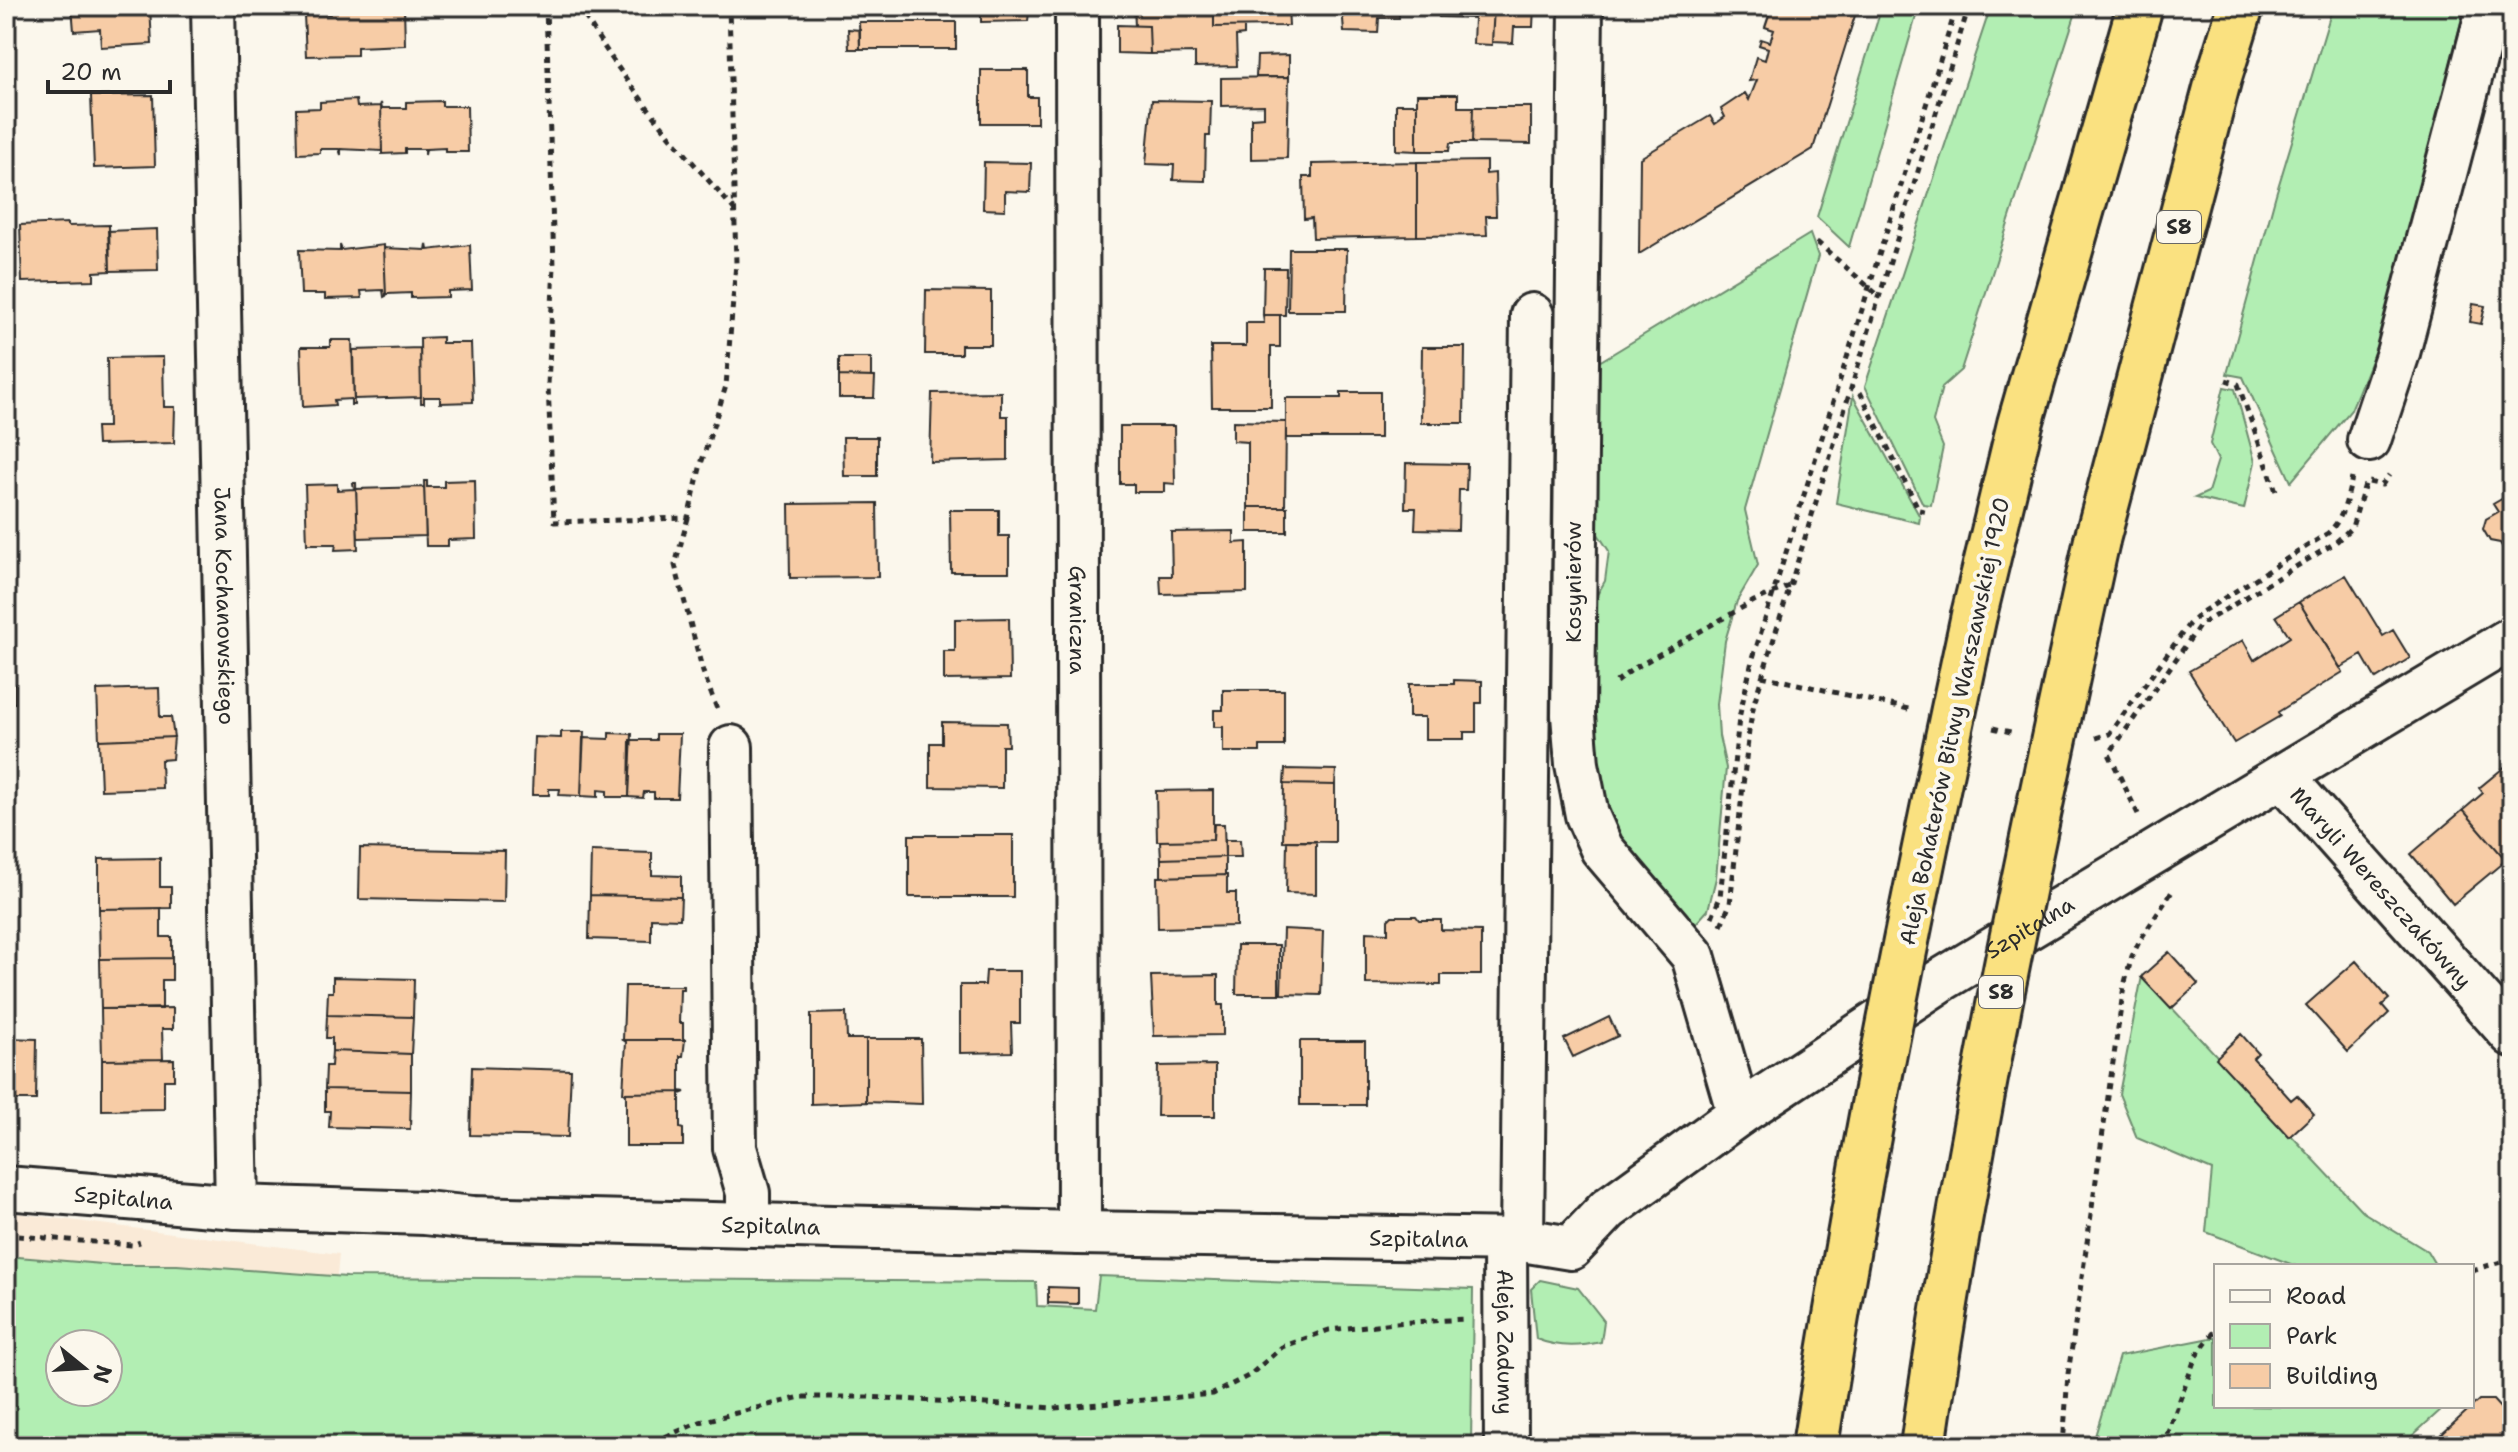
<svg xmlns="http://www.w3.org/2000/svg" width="2518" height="1452" font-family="'Shantell Sans',sans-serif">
	<rect width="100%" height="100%" fill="#fbf7ec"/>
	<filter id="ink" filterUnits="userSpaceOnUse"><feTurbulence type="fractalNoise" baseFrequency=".0125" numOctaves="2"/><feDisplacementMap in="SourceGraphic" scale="16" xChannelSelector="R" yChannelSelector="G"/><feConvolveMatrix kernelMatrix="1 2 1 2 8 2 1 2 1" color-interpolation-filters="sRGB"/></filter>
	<g filter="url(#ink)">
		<path fill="#faead7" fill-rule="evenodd" d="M6,1212L339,1254L320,1446H6ZM60,1344H108V1392H60Z"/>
		<path fill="#b2eeb3" stroke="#6e8c6f" stroke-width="2" fill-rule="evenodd" d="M1882,6H1919L1849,247L1817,217Z
			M1991,6H2078L1961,370L1942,387L1933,422L1943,447L1931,505L1923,504L1865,386Z
			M2333,6H2465L2383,331L2351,410L2291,482L2243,377L2227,374L2276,194Z
			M1810,234L1818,256L1745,510L1758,565L1737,601L1725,641L1717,704L1719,736L1726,768L1716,878L1708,910L1690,930L1608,818L1593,759V602L1605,581L1609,551L1598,534L1596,471L1599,362Z
			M2224,387L2235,389L2255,462L2244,509L2195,498L2208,492L2218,460L2210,444Z
			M1853,396L1920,517L1919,523L1836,503Z
			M2142,976L2363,1212L2427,1251L2436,1266H2296L2206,1232L2212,1170L2137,1138L2119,1094Z
			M6,1256L114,1265H177L347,1277L1036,1282L1037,1306L1095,1309L1099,1276L1473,1289L1471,1446H6ZM60,1344H108V1392H60Z
			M1540,1280L1578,1288L1604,1321L1601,1342C1580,1347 1556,1347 1536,1339L1531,1289Z
			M2216,1337V1406L2443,1408L2401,1446H2092L2119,1356Z"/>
		<path fill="#f7cca6" stroke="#2b2b2b" stroke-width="2" d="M72,6H150L152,44L101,47L100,29L74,31Z
			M330,6H404L405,45L357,47V55L306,56L304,15L330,14Z
			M981,6H1042V12H1029L1028,21L981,22Z
			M1134,6H1214V27H1244V35L1236,36L1237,66L1195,67V53L1150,54L1149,26H1135Z
			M1214,6H1288L1289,26L1214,27Z
			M1342,6H1399V18H1379L1378,33L1344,32Z
			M1440,6H1494L1492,45L1473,44L1474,18L1439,17Z
			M1494,6H1534L1533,27H1514L1513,43L1492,42Z
			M1772,6H1858L1813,149L1639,254L1640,158L1710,116L1715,124L1725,117L1721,109L1745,93L1749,100L1757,80L1749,81L1756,57L1765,60L1768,48L1759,45L1761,39L1770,42L1774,30L1765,27Z
			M859,22H956V49H860Z
			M1117,25L1149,26L1150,54L1117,53Z
			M848,29L860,30V49H849Z
			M1289,55V77H1256L1257,56Z
			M981,70H1028V97H1037V123H981Z
			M1289,77L1287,158L1251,159V118L1264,117V105L1221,106V78Z
			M1417,94H1458V107H1473L1472,143H1450L1449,151H1417Z
			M153,95L155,166L94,168L91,96Z
			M356,100L357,107L380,106L381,103L382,151L341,149V155L339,149H320V153L297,154L296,109L320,108V102Z
			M1152,100L1211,101L1210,136H1206L1205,181L1173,180L1174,165L1146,164Z
			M442,101V106H467L468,152H445V148L426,149L425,155V149H405V153L382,154L381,103L382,108H406V102Z
			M1396,104H1417V151L1396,150Z
			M1473,107H1531V144L1472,143Z
			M1486,161V174L1495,173L1496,216H1486L1487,235L1417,236V162Z
			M984,162L1031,163L1030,192L1005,191V210L983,209Z
			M1417,162V236L1313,238L1312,218L1304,219L1303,177H1312V164Z
			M68,223V226L109,225L110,271L94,272V280L22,282L20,225Z
			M157,229L158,270L110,271L108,231Z
			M427,244L428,250L470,245L472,290L448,291V297L411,298V293L387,294L386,296L384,248L426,250Z
			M340,245L342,250L384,245L386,296L384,297L383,290L361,291L362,298L325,299V294H301L299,250L340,251Z
			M1289,249H1347L1346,311H1288Z
			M1264,268H1286L1285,315H1263Z
			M926,290L991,291V345H961V354H925Z
			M2473,304L2485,306L2481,324L2470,322Z
			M1263,315H1280V347H1271V407H1212L1211,346H1246V323H1264Z
			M442,337V343H471L473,402L440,403V397H424V403H421L420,338Z
			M330,340H352L354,405H351V399L334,400L335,405L303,407L301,347H330Z
			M1422,347H1465L1464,423H1421Z
			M420,348L421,397L354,399L353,350Z
			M163,357L164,407H175L174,443L97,445L96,427H108L107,358Z
			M839,358H871V377L839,376Z
			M839,376L875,377L874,398H839Z
			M1001,392V416H1008V460L930,462L932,393Z
			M1341,392H1380V438H1286V398H1341Z
			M1233,421L1286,422L1285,507H1248V442L1233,441Z
			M1120,426H1174L1175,484L1165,483V492H1134V484H1120Z
			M843,437H877V476H844Z
			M1406,463L1467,464L1466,490H1459L1458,530L1415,529L1416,508H1405Z
			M475,480L476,539L448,540V546H426L424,481H427V487H444V481Z
			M353,483H356L358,549L335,550L336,544H307L305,485L337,484V490L354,489Z
			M424,487L426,536L358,538L356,489Z
			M2512,493V563L2500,543L2490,541L2483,529L2486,519L2498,512L2493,504Z
			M877,503L878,577L790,578L789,504Z
			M1248,507H1287V532H1248Z
			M950,510H999V536H1009V572H951Z
			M1234,531V543L1247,542V592L1161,594L1160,576H1172L1171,532Z
			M2346,575L2383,636L2393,630L2410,658L2376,679L2362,655L2340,668L2299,602Z
			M2299,602L2343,672L2278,712L2280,716L2234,743L2189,671L2243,640L2254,660L2290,637L2276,616Z
			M1009,618L1010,679L944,680V651H955V619Z
			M1454,680L1482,681V703H1476V732H1464V739H1425V717H1409V684H1454Z
			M6,684H15V703H6Z
			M159,688L160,717H171L174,737L99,740L97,690Z
			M1223,690H1284V746H1260V752H1223V727H1214V710H1223Z
			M942,722L1007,723L1008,746H1002V788L930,787V743H942Z
			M561,732H584L581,796L559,795L560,789H549V795H532L534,737L561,738Z
			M609,733L632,734L629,797H607V791L598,790V797L581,796L583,738L609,739Z
			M656,734H680L677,798H654V792H644L643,798L629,797L630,740H656Z
			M174,737L172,759L161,760L162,788L101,790L99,740Z
			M2508,764L2512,768V855L2506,860L2463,810L2483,793L2479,788Z
			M1285,769L1336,770L1335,785L1284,784Z
			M1284,784L1335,785V842L1283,841Z
			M1213,790V840L1157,841L1156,791Z
			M2463,810L2506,860L2453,904L2411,854Z
			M1214,824H1224L1225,857L1161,859L1160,841L1213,840Z
			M909,835H1013V897H909Z
			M1225,840H1240L1241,857H1225Z
			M1287,841H1316V894L1286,893Z
			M360,848L505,851L504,902L359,899Z
			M591,851L652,853V875L681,876V897L590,895Z
			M1225,857V875L1161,877V859Z
			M160,858V887H171V908L99,909V859Z
			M1227,875V893H1236V926L1158,928L1157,877Z
			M590,895L681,897L680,919L651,918V941L589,939Z
			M161,908V937H172V958L100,959L99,909Z
			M1392,916H1416L1419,920H1441V930L1481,931V975H1441V985L1366,984V932L1388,933V920Z
			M1283,929L1323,931L1321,995L1281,994Z
			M1237,945H1279V994H1236Z
			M2169,952L2198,984L2171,1009L2141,977Z
			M172,958V980H162V1009H101L100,959Z
			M2356,961L2389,999L2382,1005L2389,1013L2348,1052L2306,1005Z
			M986,971H1020V1023H1011L1012,1052L960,1053V985H985Z
			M1218,975V1005H1223V1035L1154,1036L1151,976Z
			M333,977L414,979L413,1017L327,1015L328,992H333Z
			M625,986H683V989H680L679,1023H683V1038L685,1040H623Z
			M173,1008V1029H162L163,1059L102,1060L101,1009Z
			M846,1013L847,1039H866V1102L811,1104V1014Z
			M327,1015L413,1017L411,1054L332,1051V1038H326Z
			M1609,1017L1618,1036L1573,1057L1564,1039Z
			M2241,1034L2258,1053L2253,1058L2291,1100L2297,1095L2314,1114L2289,1137L2216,1058Z
			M6,1038L37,1039L36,1100H8V1111Z
			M866,1039H921L922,1104L866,1102Z
			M623,1040H685L683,1056H680V1091L685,1092L623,1093L626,1042Z
			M1300,1041H1365V1105H1300Z
			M332,1051L411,1054V1091L325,1089L326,1066H331Z
			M174,1059V1080H164V1109L102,1110V1060Z
			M1215,1065V1116H1157L1158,1066Z
			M472,1067L571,1070L568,1137L470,1135Z
			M325,1089L411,1091L410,1129L329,1127L330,1111H325Z
			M685,1092L680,1094V1128L683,1129V1146H626V1094L623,1093Z
			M1048,1287L1078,1288V1304L1048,1303Z
			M2479,1400H2493L2512,1421V1446H2453L2442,1434Z"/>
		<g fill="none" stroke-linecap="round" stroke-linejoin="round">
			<defs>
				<g id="minor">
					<path id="s1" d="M213,6L237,1207"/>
					<path id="s2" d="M1077,6L1079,1233"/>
					<path d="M1581,6L1573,715L1577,764L1587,815L1602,849L1693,956L1739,1114"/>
					<path d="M2369,440L2398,353L2489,6"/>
					<path d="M731,747L735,1148L748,1193V1223"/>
					<path id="s3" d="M2283,777L2512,1035"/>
					<path id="s4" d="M6,1188L237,1207L425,1213L473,1218L1079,1233L1522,1240L1571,1248L1608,1209L1739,1114L1943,979L2512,638"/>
					<path id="s5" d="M1505,1240L1506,1446"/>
					<path d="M1522,1240L1532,315"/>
				</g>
				<path id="highway" d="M2097,540L2219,77L2241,6
					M1974,615L2020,424L2140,6"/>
			</defs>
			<use href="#minor" stroke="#2b2b2b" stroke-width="48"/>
			<use href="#highway" stroke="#2b2b2b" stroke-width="50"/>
			<path stroke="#2b2b2b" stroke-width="5" stroke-dasharray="6 6" stroke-linecap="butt" d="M546,6L554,266L548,385L554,522L688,518L701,464L726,386L736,263L729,6
				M579,6C622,81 676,145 734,209
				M1817,242L1879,296
				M2226,380L2238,384L2276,491
				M1860,392L1919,510L1929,512
				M2369,482L2382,485L2389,475
				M688,518L675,565L703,672L717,709
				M1762,676L1913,710
				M1616,682L1633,669L1754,601L1789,586
				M1993,728L2015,733
				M2096,738L2109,734L2189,624L2202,612L2328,533C2344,518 2347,498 2352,478
				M2138,814L2109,754L2200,625L2335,543L2352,527L2366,481
				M1712,917L1720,897L1739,718L1752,661L1957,6
				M1721,925L1730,904L1749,731L1754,703L1969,6
				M6,1235L132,1245L140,1242
				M2472,1270L2512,1259
				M643,1446L700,1422L801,1397H867L1054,1408L1213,1394L1250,1375L1282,1347L1329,1330L1395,1323L1465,1319
				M2063,1446L2068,1374L2124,986L2132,956L2140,940L2173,890
				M2163,1446L2196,1356L2216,1330"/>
			<use href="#minor" stroke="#fbf7ec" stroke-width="42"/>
			<use href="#highway" stroke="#fae180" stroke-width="44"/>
			<defs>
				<path id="highway-bridge" d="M1815,1446C1858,1167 1915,891 1974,615
					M1923,1446C1967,1141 2031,841 2097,540"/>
			</defs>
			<use href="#highway-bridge" stroke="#2b2b2b" stroke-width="50" stroke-linecap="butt"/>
			<use href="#highway-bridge" stroke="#fae180" stroke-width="44"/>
		</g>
	</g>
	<g text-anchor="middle" stroke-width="8" stroke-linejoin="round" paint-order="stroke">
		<g fill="#fbf7ec" stroke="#696865" stroke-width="2">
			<rect x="2157" y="211" width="44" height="32" rx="6"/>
			<rect x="1979" y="976" width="44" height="32" rx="6"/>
		</g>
		<g font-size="20" font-weight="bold" fill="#2b2b2b">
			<text x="2179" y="234">S8</text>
			<text x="2001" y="999">S8</text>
		</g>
		<g font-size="22" fill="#2b2b2b" stroke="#fbf7ec">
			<text transform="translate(1573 582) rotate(-90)" y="8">Kosynierów</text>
			<text dy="8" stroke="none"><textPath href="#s1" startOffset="600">Jana Kochanowskiego</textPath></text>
			<text dy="8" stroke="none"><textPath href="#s2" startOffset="614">Graniczna</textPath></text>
			<text transform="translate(1954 721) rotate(-78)" y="8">Aleja Bohaterów Bitwy Warszawskiej 1920</text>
			<text dy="8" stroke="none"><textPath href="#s3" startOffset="148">Maryli Wereszczakówny</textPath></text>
			<text dy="8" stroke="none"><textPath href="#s4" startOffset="2128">Szpitalna</textPath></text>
			<text dy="8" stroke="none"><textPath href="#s4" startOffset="118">Szpitalna</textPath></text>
			<text dy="8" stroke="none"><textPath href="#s4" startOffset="766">Szpitalna</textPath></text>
			<text dy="8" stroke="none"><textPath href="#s4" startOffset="1414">Szpitalna</textPath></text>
			<text dy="8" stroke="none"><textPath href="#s5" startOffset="102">Aleja Zadumy</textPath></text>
		</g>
	</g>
	<rect width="2518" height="1452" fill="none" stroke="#fbf7ec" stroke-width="32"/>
	<rect x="16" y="16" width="2486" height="1420" fill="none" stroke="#2b2b2b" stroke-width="3" filter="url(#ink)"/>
	<rect x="2214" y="1264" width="260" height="144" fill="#fbf7ec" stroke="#a8a59f" stroke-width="2"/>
	<rect x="2230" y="1290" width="40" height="12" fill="#fbf7ec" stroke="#a8a59f" stroke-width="2"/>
	<text x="2286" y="1304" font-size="24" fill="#2b2b2b">Road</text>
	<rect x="2230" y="1324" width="40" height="24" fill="#b2eeb3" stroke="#a8a59f" stroke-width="2"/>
	<text x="2286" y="1344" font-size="24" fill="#2b2b2b">Park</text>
	<rect x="2230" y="1364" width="40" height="24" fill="#f7cca6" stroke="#a8a59f" stroke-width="2"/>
	<text x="2286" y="1384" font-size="24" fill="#2b2b2b">Building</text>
	<g transform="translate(84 1368) rotate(108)"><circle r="38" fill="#fbf7ec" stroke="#a8a59f" stroke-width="2"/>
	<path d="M0-6L14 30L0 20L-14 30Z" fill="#2b2b2b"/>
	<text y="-12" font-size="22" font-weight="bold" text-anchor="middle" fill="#2b2b2b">N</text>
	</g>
	<path d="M48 80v12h122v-12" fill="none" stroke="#2b2b2b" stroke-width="4"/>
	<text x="60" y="80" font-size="24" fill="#2b2b2b" stroke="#fbf7ec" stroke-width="6" paint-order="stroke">20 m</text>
</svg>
